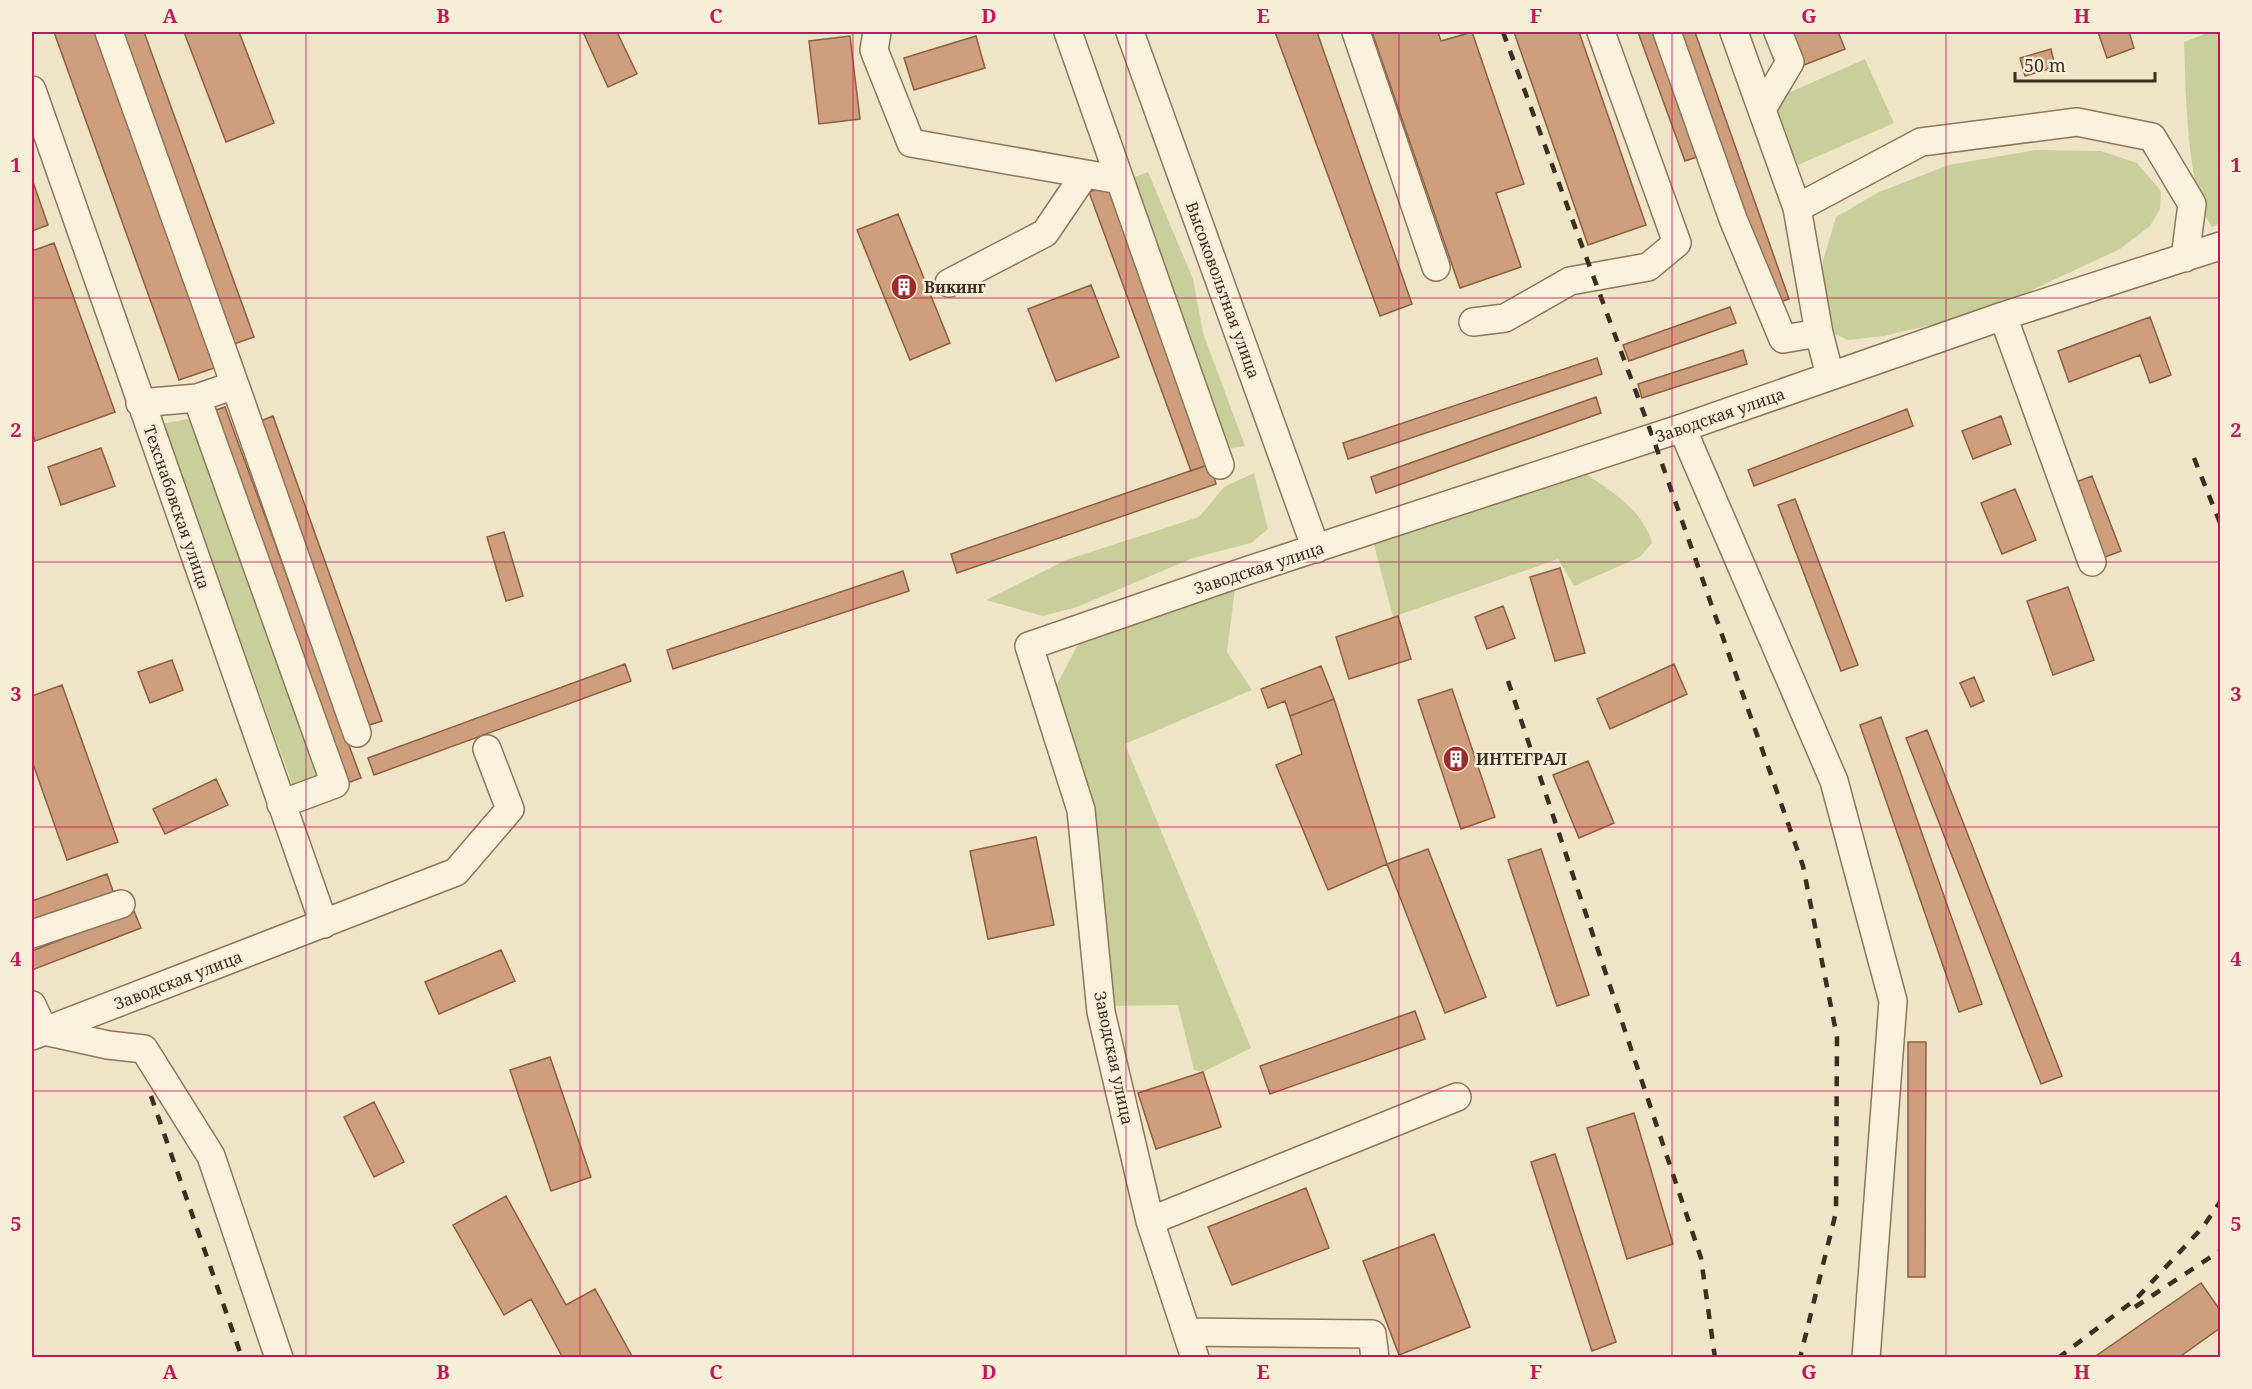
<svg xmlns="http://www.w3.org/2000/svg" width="2252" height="1389" font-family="'Noto Serif',serif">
	<rect width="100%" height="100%" fill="#f0e4c8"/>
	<path fill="#c9cf9b" d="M2210,32H2220V224L2212,227C2186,189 2186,89 2184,42Z
		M1865,59L1894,123L1798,165L1770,101Z
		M2036,150L2101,151L2137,163L2161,191L2160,209L2150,226L2120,249L2015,298L1944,322L1884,336L1848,340L1835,334L1820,302L1823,261L1836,217L1879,192L1949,165Z
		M1148,172L1193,279L1203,333L1245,446L1222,450L1132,178Z
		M193,418L319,769L312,783L293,786L162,424Z
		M1582,471C1609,490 1643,509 1652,543L1640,557L1574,586L1558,559L1393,617L1373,541Z
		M1254,473L1268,529L1251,543L1193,558L1077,607L1043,616L986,600L1066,560L1199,517L1224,487Z
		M1235,589L1227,652L1252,690L1125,744L1251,1048L1203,1072L1194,1070L1178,1005L1111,1006L1088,805L1056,686L1082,637L1160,609Z"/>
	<path fill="#cf9f7d" stroke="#8d5f41" stroke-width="1.5" d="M54,32H97L217,367L179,380Z
		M122,32H144L254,337L234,344Z
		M184,32H239L274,123L226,142Z
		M583,32H617L637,74L608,87Z
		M1275,32H1317L1412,304L1380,316Z
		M1372,32H1438L1441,41L1472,32L1524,184L1496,193L1521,267L1460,288Z
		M1514,32H1579L1646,225L1588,245Z
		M1638,32H1656L1700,156L1685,161Z
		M1677,32H1695L1789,299L1773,304Z
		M1791,32H1838L1845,49L1804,65Z
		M2098,32H2129L2134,48L2107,58Z
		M850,36L860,119L819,124L809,41Z
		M976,36L985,68L914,90L904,58Z
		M2051,49L2055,67L2025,76L2020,58Z
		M32,179L48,225L32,231Z
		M1109,185L1210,464L1191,471L1089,192Z
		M898,214L950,343L910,360L857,230Z
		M54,243L115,412L35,441L32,432V251Z
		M1091,285L1119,357L1056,381L1028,309Z
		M1730,307L1736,323L1629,361L1623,345Z
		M2150,317L2171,375L2150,383L2140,355L2069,382L2058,351Z
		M1743,350L1747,364L1642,398L1638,384Z
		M1597,358L1602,374L1348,459L1343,443Z
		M1596,397L1601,413L1376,493L1371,477Z
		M225,407L361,778L347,783L210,412Z
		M1907,409L1913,426L1754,486L1748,470Z
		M273,416L382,721L366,726L258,422Z
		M2001,416L2011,444L1973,459L1962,431Z
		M101,448L115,486L61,505L48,467Z
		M1210,464L1216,484L957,573L951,554Z
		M2092,476L2121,551L2092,562L2063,487Z
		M2015,489L2036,540L2002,554L1981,503Z
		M1795,499L1858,665L1841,671L1778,505Z
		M504,532L523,596L506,601L487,537Z
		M1560,568L1585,653L1555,661L1530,577Z
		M903,571L909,591L673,669L667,650Z
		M2068,587L2094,660L2053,675L2027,601Z
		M1503,606L1515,638L1487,649L1475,617Z
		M1398,616L1411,659L1349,679L1336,637Z
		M172,660L183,690L150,703L138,672Z
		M625,664L631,681L374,775L368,758Z
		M1674,664L1687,694L1610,729L1597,699Z
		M1321,666L1334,699L1290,716L1285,701L1268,708L1261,689Z
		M1974,677L1984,701L1971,707L1960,683Z
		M62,685L118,842L67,860L32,761V696Z
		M1452,689L1495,817L1461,829L1418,700Z
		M1334,699L1387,864L1328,890L1276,765L1302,754L1290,716Z
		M1881,717L1982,1004L1959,1012L1860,725Z
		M1927,730L2062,1076L2041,1084L1906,738Z
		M1588,761L1614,823L1579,838L1553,775Z
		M216,779L228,805L165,834L153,809Z
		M1036,837L1054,925L988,939L970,851Z
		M1428,849L1486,997L1445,1013L1387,864Z
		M1541,849L1589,995L1557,1006L1508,860Z
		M107,874L114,894L32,923V901Z
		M134,911L141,928L32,970V951Z
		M501,950L515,981L439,1014L425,982Z
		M1415,1011L1425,1039L1270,1094L1260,1066Z
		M1908,1042H1926L1925,1277H1908Z
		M550,1057L591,1177L551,1191L510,1070Z
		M1203,1072L1221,1127L1156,1149L1138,1093Z
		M374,1102L404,1162L374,1177L344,1117Z
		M1634,1113L1673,1244L1627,1259L1587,1128Z
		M1555,1154L1616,1342L1592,1351L1531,1162Z
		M1306,1188L1329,1248L1232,1285L1208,1227Z
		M506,1196L566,1305L595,1289L633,1358H563L531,1299L504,1315L453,1225Z
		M1434,1234L1470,1327L1399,1355L1363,1261Z
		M2201,1283L2220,1310V1328L2178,1358H2093Z"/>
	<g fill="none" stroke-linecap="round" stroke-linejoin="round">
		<defs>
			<path id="minor" d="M109,32L235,385L197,398L140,403
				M877,32L874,50L911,143L1120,180
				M1068,32L1220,465
				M1130,32L1316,549
				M1356,32L1436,267
				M1667,32L1733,219L1783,339L1819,333
				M1734,32L1797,208
				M32,90L324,924
				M1762,109L1790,62L1778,32
				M949,283L1045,233L1085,174
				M2003,316L2092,562
				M1473,322L1505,318L1570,281L1648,267L1677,243L1601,32
				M1830,376L1819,333L1797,208L1921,142L2077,122L2152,137L2192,204L2185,258
				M235,385L357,733
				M197,398L335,784L281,804
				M1682,428L1834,781L1893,1001L1866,1358
				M32,934L121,904
				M32,1005L44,1031L108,1045L144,1049L211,1156L279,1358
				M32,1036L456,872L510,809L487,749
				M1150,1221L1457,1097
				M1188,1332L1372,1334L1375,1358
				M1195,1358L1150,1221L1101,1012L1081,810L1029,646L1249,570L1682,428L2003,316L2220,246"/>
		</defs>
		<use href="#minor" stroke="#8d765c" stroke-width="30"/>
		<use href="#minor" stroke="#faf1dc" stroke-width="27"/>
		<path stroke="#3d2e20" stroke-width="4.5" stroke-dasharray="10 10" stroke-linecap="butt" d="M1503,32L1653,438L1803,866L1837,1037L1836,1212L1800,1358
			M2194,458L2220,523
			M1508,681L1701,1258L1715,1358
			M151,1096L242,1358
			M2135,1307L2220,1251
			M2058,1358L2136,1299L2203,1227L2220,1202"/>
	</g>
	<path fill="none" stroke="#c2185b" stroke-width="1.5" stroke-opacity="0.55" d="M306,32V1358M580,32V1358M853,32V1358M1126,32V1358M1399,32V1358M1672,32V1358M1946,32V1358M32,298H2220M32,562H2220M32,827H2220M32,1091H2220"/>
	<defs>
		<symbol id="building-disc" viewBox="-11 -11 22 22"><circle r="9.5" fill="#9e2a2b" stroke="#f7eed8"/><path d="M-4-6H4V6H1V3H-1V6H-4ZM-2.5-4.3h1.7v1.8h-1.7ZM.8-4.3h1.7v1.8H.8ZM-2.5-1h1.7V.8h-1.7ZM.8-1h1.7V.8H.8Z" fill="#fff"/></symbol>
	</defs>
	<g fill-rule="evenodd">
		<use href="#building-disc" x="889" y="272" width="30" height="30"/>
		<use href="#building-disc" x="1441" y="744" width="30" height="30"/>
	</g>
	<g text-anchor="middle" stroke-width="5" stroke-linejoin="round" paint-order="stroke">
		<g font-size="16" font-weight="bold" fill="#3d2e20" stroke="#f7eed8" text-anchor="start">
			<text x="924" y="293">Викинг</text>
			<text x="1476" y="765">ИНТЕГРАЛ</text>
		</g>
		<g font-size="16" fill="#3d2e20" stroke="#f7eed8">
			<text transform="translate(1223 290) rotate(70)" y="6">Высоковольтная улица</text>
			<text transform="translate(1720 415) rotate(-19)" y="6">Заводская улица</text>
			<text transform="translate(177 507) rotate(71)" y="6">Техснабовская улица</text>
			<text transform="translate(1259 568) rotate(-18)" y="6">Заводская улица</text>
			<text transform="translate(178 980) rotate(-21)" y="6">Заводская улица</text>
			<text transform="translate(1114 1058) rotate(78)" y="6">Заводская улица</text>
		</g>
	</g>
	<rect width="2252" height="1389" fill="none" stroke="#f7eed8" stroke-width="66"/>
	<path d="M2015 72v9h140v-9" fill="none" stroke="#3d2e20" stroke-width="3"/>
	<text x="2024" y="72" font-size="18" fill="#3d2e20" stroke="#f7eed8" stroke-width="4.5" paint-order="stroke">50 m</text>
	<rect x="33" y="33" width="2186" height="1323" fill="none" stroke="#c2185b" stroke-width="2"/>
	<g font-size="20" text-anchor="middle" font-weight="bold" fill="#c2185b">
		<text x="170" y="23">A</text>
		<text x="443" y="23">B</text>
		<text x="716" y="23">C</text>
		<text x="989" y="23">D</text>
		<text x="1263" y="23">E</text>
		<text x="1536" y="23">F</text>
		<text x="1809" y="23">G</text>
		<text x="2082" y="23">H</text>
		<text x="16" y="172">1</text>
		<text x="2236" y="172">1</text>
		<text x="16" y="437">2</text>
		<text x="2236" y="437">2</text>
		<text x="16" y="701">3</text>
		<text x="2236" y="701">3</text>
		<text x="16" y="966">4</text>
		<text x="2236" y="966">4</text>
		<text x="16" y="1231">5</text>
		<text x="2236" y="1231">5</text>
		<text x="170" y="1379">A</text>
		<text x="443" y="1379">B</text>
		<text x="716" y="1379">C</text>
		<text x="989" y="1379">D</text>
		<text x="1263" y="1379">E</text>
		<text x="1536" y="1379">F</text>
		<text x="1809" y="1379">G</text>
		<text x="2082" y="1379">H</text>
	</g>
</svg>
